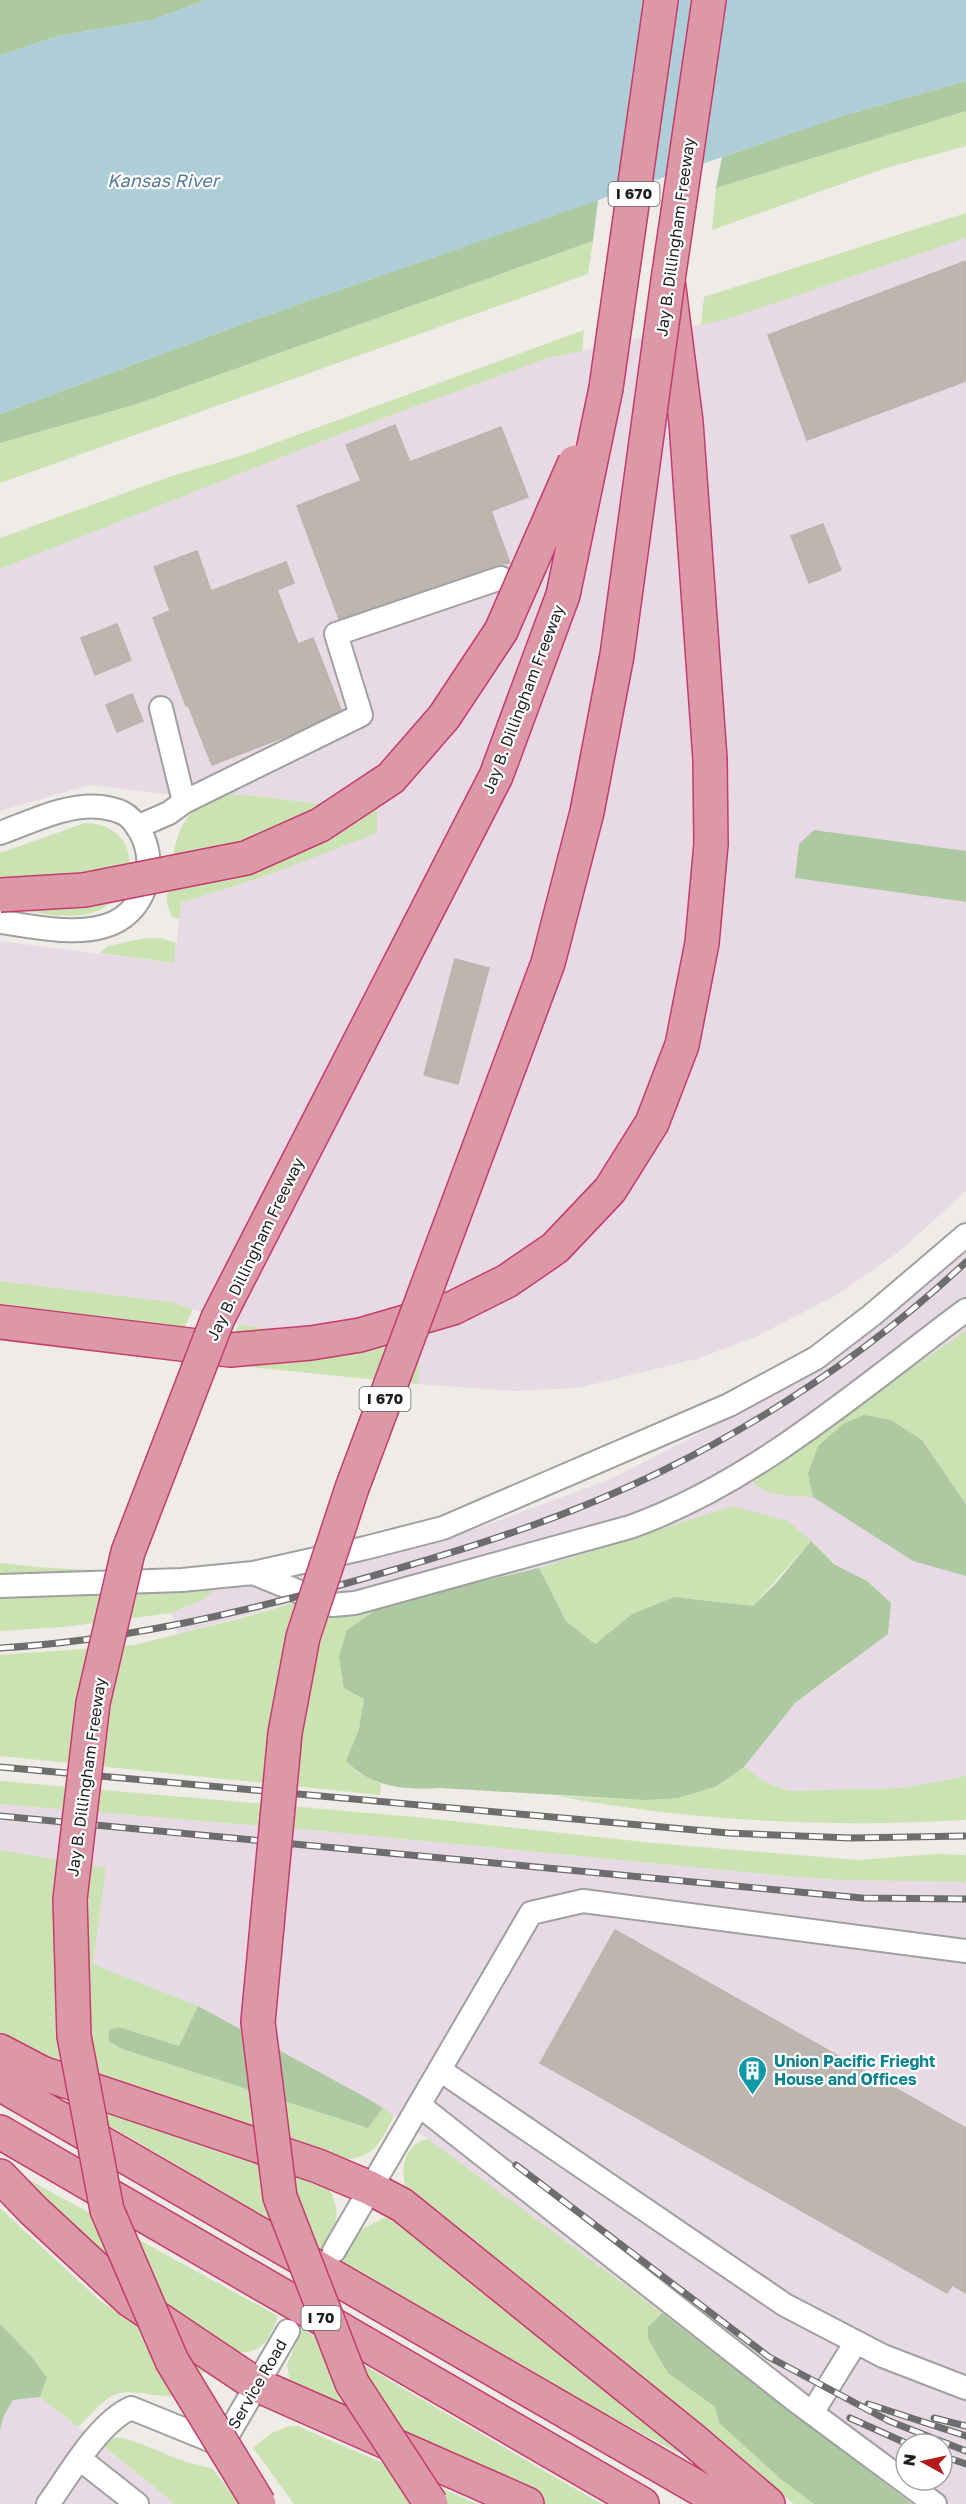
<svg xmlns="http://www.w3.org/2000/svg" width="966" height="2504" font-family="'Golos Text',sans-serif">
	<rect width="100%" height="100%" fill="#efece7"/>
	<path fill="#e7dae5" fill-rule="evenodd" d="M966,238V851L814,830L795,878L966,902V1191L900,1251L835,1296L757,1336L700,1358L578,1388L513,1391L418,1384L421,1335L271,1329L233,1323L171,1302L0,1281V941L174,963L181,903L271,874L377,811L248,795L208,799L90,785L0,811V569L340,434L548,358L731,318Z
		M966,1245V1776L904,1788L789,1791L765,1782L744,1767L795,1703L847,1666L867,1581L835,1564L788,1521L628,1541L539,1568L419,1596L374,1611L343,1612L303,1600L178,1634L171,1613L187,1607L246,1567L405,1551L462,1534L611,1479L720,1423L810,1371Z
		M0,1804L310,1830L796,1877L840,1880L966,1882V2504H912L428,2139L365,2097L198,2006L93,1964L106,1868L0,1850ZM906,2444H942V2480H906Z
		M40,2397L175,2504H0V2429L4,2416L13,2400Z"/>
	<path fill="#cbe2b3" d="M966,111V146L886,168L712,230L716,188Z
		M966,213V238L731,318L701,325L704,297Z
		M593,241L588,274L0,483V443L134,405Z
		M584,330L582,351L548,358L340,434L0,569V538L172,476L240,456Z
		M248,795L377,811V833L271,874L181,903L179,919L172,917L167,904V895C173,860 172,820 207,800C217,793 236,795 248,795Z
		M85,823C147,824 141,902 88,914C60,920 28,910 0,906V853Z
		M145,938H161L176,943L174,963L100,953L108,946Z
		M0,1281L171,1302L193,1309L184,1329L0,1305Z
		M239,1324L271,1329L421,1335L418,1384L220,1364Z
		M966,1331V1504L922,1439L808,1474L813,1497C791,1495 762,1498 750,1478Z
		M733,1506L788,1521L811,1541L753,1606L674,1597L632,1614L595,1644L566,1621L539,1568Z
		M0,1563C81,1573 165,1571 246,1567L202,1600L171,1613L64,1627L0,1631Z
		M303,1600L343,1612L374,1611L347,1630L365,1699L359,1729L346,1761L358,1773L381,1784L380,1795L0,1756V1655L134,1645L242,1618Z
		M744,1767L765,1782L789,1791L904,1788L966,1776V1820C830,1828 690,1821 556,1796L643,1800L717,1786Z
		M0,1781L416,1817L653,1843L857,1860L936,1854L966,1855V1882L840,1880L796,1877L310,1830L0,1804Z
		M0,1850L106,1868L93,1964L198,2006L179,2046L119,2027L110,2042L122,2049L367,2128L383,2108L394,2116C380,2143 373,2161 338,2159L55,2063L0,2036Z
		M17,2071L328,2187C342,2213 338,2227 321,2250Z
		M428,2139L662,2313L648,2327L668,2372L715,2407L719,2423L781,2478L814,2504H794L406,2190C400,2169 404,2143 428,2139Z
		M24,2177L278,2316C268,2343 261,2356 229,2351V2346L222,2341L121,2274L96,2254Z
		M0,2208L99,2300L205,2371C198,2378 190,2388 182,2393C167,2403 137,2387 117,2394C102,2399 90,2416 78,2427L40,2397L47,2378L32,2357L0,2324Z
		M383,2218H392L683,2447L678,2453L525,2370L342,2263L359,2231Z
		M302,2329L570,2486L602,2504H542L291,2387L287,2365Z
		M288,2426H297L478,2504H294L253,2448L270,2434Z
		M118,2437C150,2444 180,2464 212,2468L240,2504H175L103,2446L111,2439Z"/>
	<path fill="#adc9a1" d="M0,0H206L152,20L59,36L0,55Z
		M966,81V111L716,188L722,157L845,115Z
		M598,200L593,241L134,405L0,443V414L253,320Z
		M814,830L966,851V902L795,878L799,844Z
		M864,1415L891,1420L922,1440L966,1504V1576L913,1561L813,1497L808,1474L818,1446L843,1424Z
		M811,1541L834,1564L867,1581L891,1603L888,1634L795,1703L744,1767L717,1786L678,1798L643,1800L440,1788C404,1790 372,1788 346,1761L359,1729L364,1699L344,1688L339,1657L347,1630L374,1611L419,1596L539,1568L566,1621L595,1644L632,1614L674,1597L753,1606L777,1582Z
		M198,2006L365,2097L383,2108L368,2128L122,2049L110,2042L108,2034L111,2029L119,2027L179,2046Z
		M662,2313L912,2504H814L781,2479L719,2423L715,2407L668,2373L648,2339V2327Z
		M0,2324L32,2357L47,2378L40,2397L13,2400L4,2416L0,2429Z"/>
	<path fill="#adced7" d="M206,0H966V81L845,115L722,157L253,320L0,414V55L59,36L152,20Z"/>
	<path fill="#bcb5b0" stroke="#bfb3ab" stroke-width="1.5" d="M966,261V381L807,440L768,335Z
		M395,425L410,462L501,427L528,497L491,511L510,563L497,565L339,619L297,506L361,481L346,445Z
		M823,524L841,570L809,583L791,536Z
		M197,551L211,591L286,562L294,583L277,590L298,644L313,638L341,710L292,734L212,765L188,705L186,706L153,618L170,611L154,567Z
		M117,624L131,660L95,675L81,638Z
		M132,694L143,721L117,732L106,705Z
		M455,959L489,968L458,1084L424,1075Z
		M615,1930L966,2128V2293L952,2285L947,2293L540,2063Z"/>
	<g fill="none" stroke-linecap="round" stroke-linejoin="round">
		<defs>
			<path id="minor" d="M161,708L184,802
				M137,827L169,813L184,802L361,715L336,634L501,578
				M0,833C31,822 68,803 101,807C108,808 117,810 123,813C130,816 137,826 141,833C159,868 144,915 105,926C73,936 33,926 0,922
				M253,1573L332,1605L355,1603L630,1527C754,1483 861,1388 966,1310
				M0,1586L182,1580L253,1573L365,1548L443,1528L729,1405L816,1358L872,1315L966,1235
				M440,2070L785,2305L883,2356L966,2388
				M419,2105L800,2404L935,2504
				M334,2251L531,1913L583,1901L966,1951
				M812,2413L856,2342
				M80,2459L137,2504
				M48,2504C69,2475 98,2423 131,2408L222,2445L288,2331"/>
			<path id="highway" d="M606,388L661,0
				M0,1322L230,1350L311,1343L360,1335L453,1308L507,1281L555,1248L610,1190L652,1123L682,1045L702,943L711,844L710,759L686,422L668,280L709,0
				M0,2051L42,2073L318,2166L370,2188L402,2205L692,2439L768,2504
				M0,2084L726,2504
				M0,2132L642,2504
				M0,2176L34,2211L130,2300L257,2385L527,2504"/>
		</defs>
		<use href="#minor" stroke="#a0a0a0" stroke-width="26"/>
		<use href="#highway" stroke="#c53b6c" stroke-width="36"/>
		<use href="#minor" stroke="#fff" stroke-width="22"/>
		<use href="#highway" stroke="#dc98a6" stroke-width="33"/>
		<defs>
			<path id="rail" d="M0,1648C118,1641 231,1615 344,1584C451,1554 560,1521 660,1472C772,1417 875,1347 966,1262
				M0,1767L728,1833L851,1838L966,1836
				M0,1816L862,1898L966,1899
				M516,2165L769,2357L889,2421L966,2451
				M868,2404L966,2436
				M850,2418L908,2444
				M934,2418L966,2426
				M942,2456L966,2464"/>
		</defs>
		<use href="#rail" stroke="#6d6d6d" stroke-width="7"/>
		<use href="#rail" stroke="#fff" stroke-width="4.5" stroke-dasharray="14" stroke-linecap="butt"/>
		<defs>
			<path id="highway-bridge" d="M0,895L84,890L246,858L320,825L391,778L444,717L501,631L575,462
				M259,2504L172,2361L107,2210L74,2036L70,1899L93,1703L128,1552L218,1318L496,776L563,595L606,388
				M431,2504L352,2383L280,2197L258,2022L285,1733L303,1637L352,1488L548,963L587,812L617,655L668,280"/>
		</defs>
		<use href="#highway-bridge" stroke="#c53b6c" stroke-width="36" stroke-linecap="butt"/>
		<use href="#highway-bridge" stroke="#dc98a6" stroke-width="33"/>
	</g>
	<defs>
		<symbol id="building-pin" viewBox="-11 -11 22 30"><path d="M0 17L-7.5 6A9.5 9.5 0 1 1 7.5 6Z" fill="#0f9aa8" stroke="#fff"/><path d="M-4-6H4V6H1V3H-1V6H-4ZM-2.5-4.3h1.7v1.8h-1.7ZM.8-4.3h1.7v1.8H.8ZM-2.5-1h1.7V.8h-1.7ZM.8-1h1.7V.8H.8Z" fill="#fff"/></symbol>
	</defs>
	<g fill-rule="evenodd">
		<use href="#building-pin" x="736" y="2054" width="33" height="45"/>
	</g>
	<g text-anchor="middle" stroke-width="4.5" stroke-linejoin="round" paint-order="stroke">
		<g fill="#fff" stroke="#626262" stroke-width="1.5">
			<rect x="608.5" y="182" width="51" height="24" rx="4.5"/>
			<rect x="359.5" y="1387" width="51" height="24" rx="4.5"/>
			<rect x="301.5" y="2306" width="39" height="24" rx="4.5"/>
		</g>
		<g font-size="15" font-weight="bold" fill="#1f1f1f">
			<text x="634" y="199">I 670</text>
			<text x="385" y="1404">I 670</text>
			<text x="321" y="2323">I 70</text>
		</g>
		<g font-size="16" fill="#1f1f1f" stroke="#fff">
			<text transform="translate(675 237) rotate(-82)" y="6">Jay B. Dillingham Freeway</text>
			<text transform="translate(523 699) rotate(-69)" y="6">Jay B. Dillingham Freeway</text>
			<text transform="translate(255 1249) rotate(-64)" y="6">Jay B. Dillingham Freeway</text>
			<text transform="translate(86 1777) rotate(-82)" y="6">Jay B. Dillingham Freeway</text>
			<text transform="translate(257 2384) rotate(-60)" y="6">Service Road</text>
		</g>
		<g font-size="16" font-weight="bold" fill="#0d838f" stroke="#fff" text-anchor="start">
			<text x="774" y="2067">Union Pacific Frieght<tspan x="774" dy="18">House and Offices</tspan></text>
		</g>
		<g font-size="18" font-style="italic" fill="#54799c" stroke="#fff">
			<text x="163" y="187">Kansas River</text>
		</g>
	</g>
	<g transform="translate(924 2462) rotate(278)"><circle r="28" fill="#ffffff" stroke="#a5a5a5" stroke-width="1.5"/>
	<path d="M0-4.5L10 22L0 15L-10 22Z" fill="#b6191b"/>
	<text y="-9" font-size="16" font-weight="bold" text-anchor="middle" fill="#1f1f1f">N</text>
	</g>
</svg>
